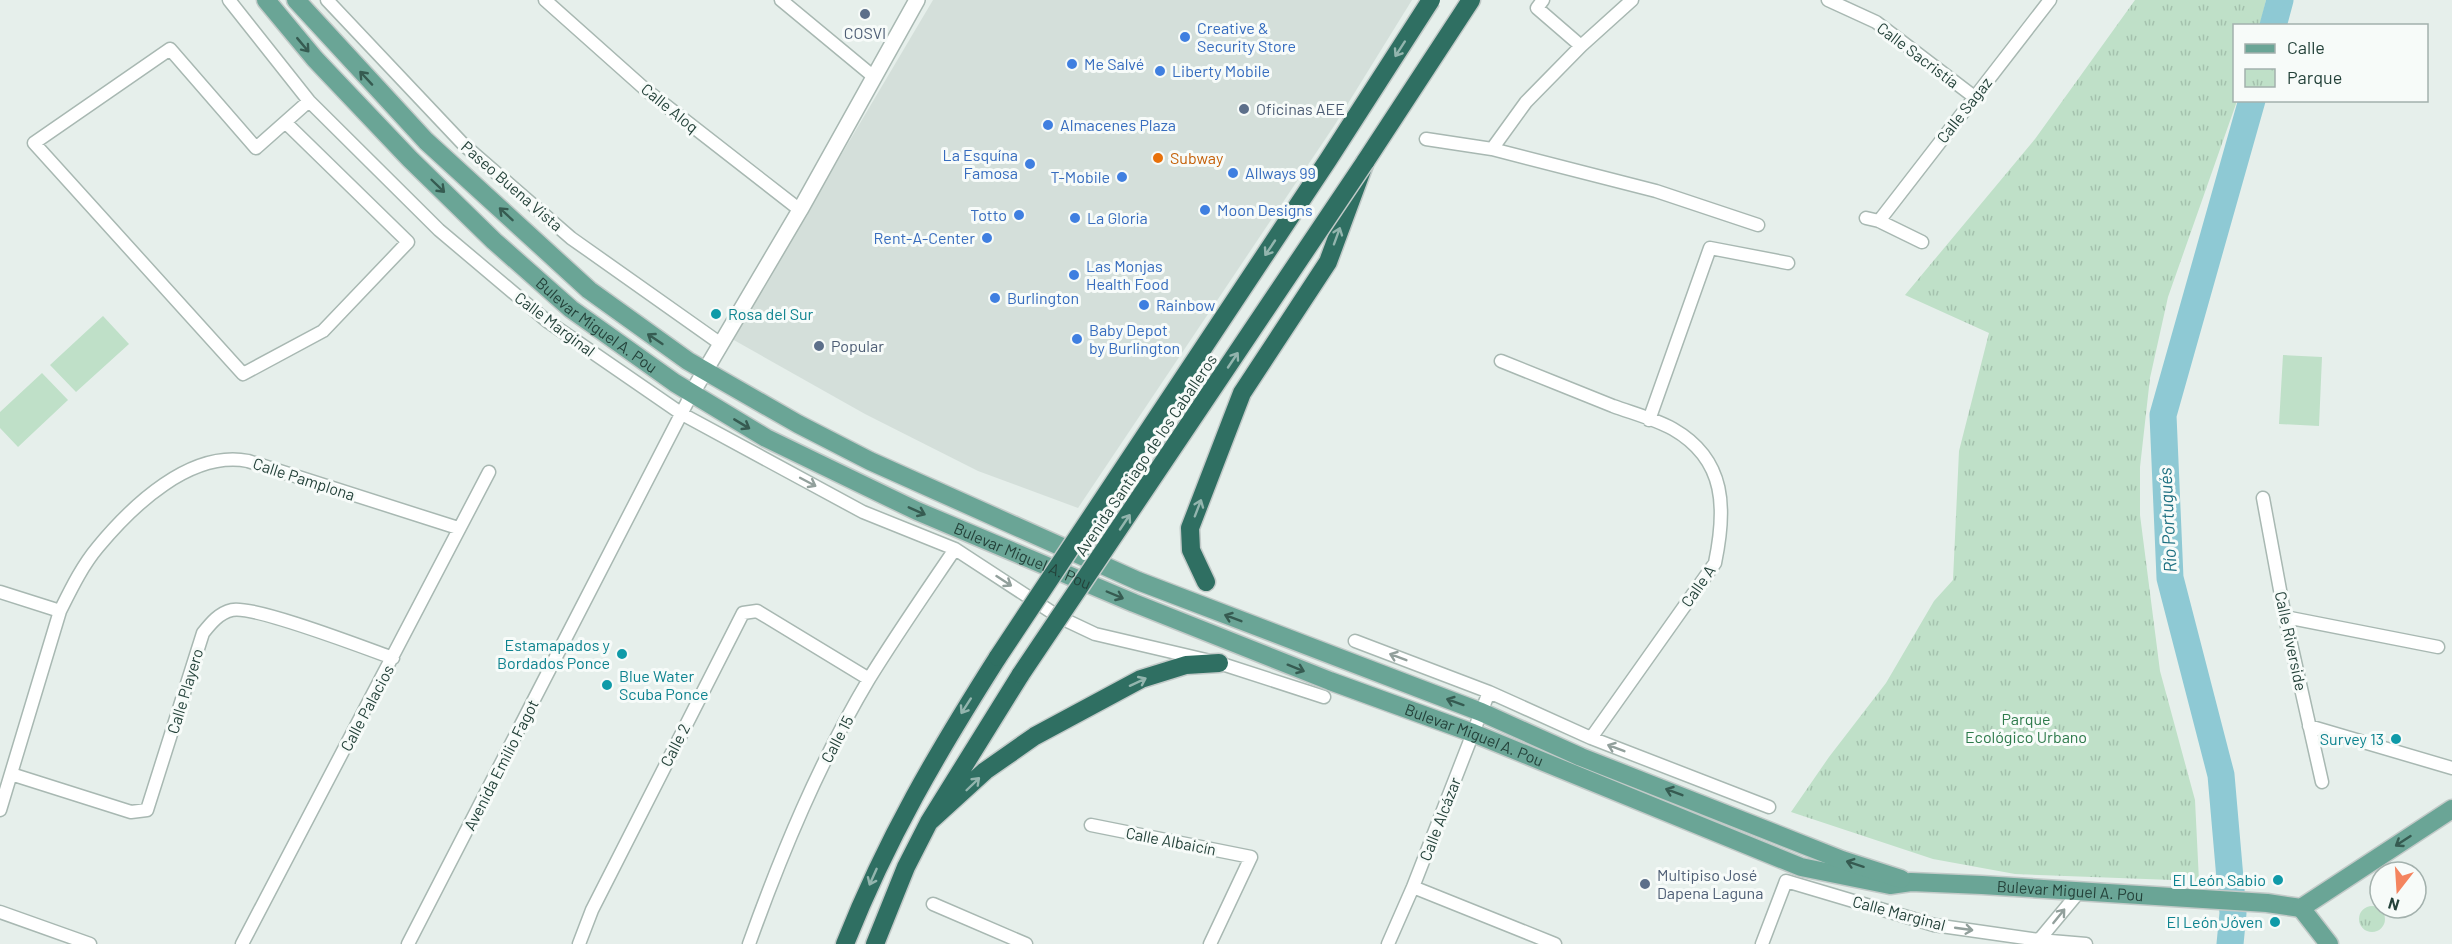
<svg xmlns="http://www.w3.org/2000/svg" width="2452" height="944" font-family="Barlow,sans-serif">
	<defs>
		<pattern id="park-tufts" width="24" height="20" patternUnits="userSpaceOnUse" patternTransform="scale(1.5)"><rect width="24" height="20" fill="#bfe0c8"/><path d="M3 7l-1-3M5 7V3M7 7l1-3M15 17l-1-3M17 17v-4M19 17l1-3" fill="none" stroke="#a4c1ad"/></pattern>
	</defs>
	<rect width="100%" height="100%" fill="#e6efeb"/>
	<path fill="#d4dfda" d="M933,0H1412L1334,126L1078,508L978,471L865,414L732,339Z"/>
	<path fill="url(#park-tufts)" d="M2135,0H2266L2260,25L2234,26V100L2237,101L2168,297L2150,378L2140,467V515L2160,671L2195,800L2199,881L2015,874L1933,859L1791,812L1829,757L1886,683L1934,601L1953,580L1959,451L1989,333L1905,295L2035,139Z
		M2359 919a13 13 0 1 1 26 0a13 13 0 1 1-26 0Z"/>
	<path fill="#bfe0c8" d="M103,316L129,344L76,392L50,365Z
		M2283,355L2322,357L2319,426L2279,424Z
		M42,373L68,400L18,447L0,428V412Z"/>
	<g fill="none" stroke-linecap="round" stroke-linejoin="round">
		<path stroke="#8ec9d4" stroke-width="27" d="M2273,26L2280,0
			M2230,944L2233,913L2221,775L2170,578L2163,415L2252,100"/>
		<defs>
			<path id="minor" d="M229,0L309,101L439,230L547,321L682,414L863,512L955,549L1059,617L1095,634L1219,663L1324,697
				M327,0L464,145L571,238L721,344
				M545,0L646,90L800,210
				M781,0L874,77
				M1543,0L1537,8L1581,46
				M1828,0L1876,22L1973,96
				M286,123L408,242L323,331L243,374L34,143L170,49L256,148L309,101
				M1426,139L1492,149L1656,191L1758,225
				M1492,149L1526,102L1581,46L1632,0
				M1866,218L1879,221L1922,242
				M1879,221L2050,0
				M1501,361C1538,376 1576,391 1613,406C1632,413 1655,419 1673,429C1727,460 1726,510 1715,563L1591,738
				M1649,420L1710,248L1788,263
				M2263,498L2285,617L2322,782
				M0,592L60,611
				M2285,617L2438,647
				M1355,641L1489,692L1591,738L1769,807
				M2309,726L2452,768
				M11,774L131,812L147,810L203,633C211,623 219,613 232,610C254,605 365,648 393,658
				M0,810L60,611C71,589 82,566 98,547C132,506 190,450 248,461L458,528
				M1091,825L1251,857L1210,944
				M1413,887L1555,944
				M933,904L1026,944
				M0,912L90,944
				M2039,940L2079,892
				M242,944L489,472
				M408,944L692,393
				M579,944L592,910L743,613L757,611L869,679
				M749,944C782,852 819,763 869,679C896,635 926,592 955,549
				M1388,944L1413,887L1489,692
				M1762,944L1786,881L1934,925L2039,940L2086,944"/>
			<path id="tertiary" d="M692,393L800,210L917,0"/>
			<g id="primary">
				<path id="s1" d="M266,0L315,59L410,159L494,241L571,309L675,383L766,438L917,511L1134,603L1330,681L1473,733L1801,867L1890,885L1911,882L1982,885L2267,903L2301,908L2452,809"/>
				<path d="M296,0L426,141L589,290L688,361L798,424L870,461L1138,581L1481,712L1581,757L1842,860L1901,879"/>
				<path d="M2301,908L2329,944"/>
			</g>
			<path id="motorway" d="M1206,582L1191,550L1190,528L1242,393L1328,262L1365,162L1471,0
				M929,822L985,771L1035,736L1141,679L1186,665L1219,663
				M845,944C887,838 937,753 998,657
				M875,944L906,867L929,822L1021,674"/>
		</defs>
		<use href="#minor" stroke="#a8b8b2" stroke-width="15"/>
		<use href="#tertiary" stroke="#a8b8b2" stroke-width="18"/>
		<use href="#primary" stroke="#c2cac8" stroke-width="21"/>
		<use href="#motorway" stroke="#c2cac8" stroke-width="21"/>
		<use href="#minor" stroke="#fff" stroke-width="12"/>
		<use href="#tertiary" stroke="#fff" stroke-width="15"/>
		<use href="#primary" stroke="#6aa596" stroke-width="18"/>
		<use href="#motorway" stroke="#2f6f62" stroke-width="18"/>
		<defs>
			<path id="motorway-bridge" d="M998,657L1328,160L1431,0
				M1021,674L1365,162"/>
		</defs>
		<use href="#motorway-bridge" stroke="#c2cac8" stroke-width="21" stroke-linecap="butt"/>
		<use href="#motorway-bridge" stroke="#2f6f62" stroke-width="18"/>
	</g>
	<defs><path id="oneway-shaft" d="M-6 0H5M1.5-3L5.5 0L1.5 3" fill="none" stroke-width="1.6" stroke-linecap="round" stroke-linejoin="round" transform="scale(1.5)"/></defs>
	<g stroke="#365b51">
		<use href="#oneway-shaft" transform="translate(303 45) rotate(50)"/>
		<use href="#oneway-shaft" transform="translate(366 78) rotate(-133)"/>
		<use href="#oneway-shaft" transform="translate(438 186) rotate(44)"/>
		<use href="#oneway-shaft" transform="translate(506 214) rotate(-137)"/>
		<use href="#oneway-shaft" transform="translate(655 339) rotate(-146)"/>
		<use href="#oneway-shaft" transform="translate(742 424) rotate(31)"/>
		<use href="#oneway-shaft" transform="translate(917 511) rotate(24)"/>
		<use href="#oneway-shaft" transform="translate(1115 595) rotate(23)"/>
		<use href="#oneway-shaft" transform="translate(1233 618) rotate(-159)"/>
		<use href="#oneway-shaft" transform="translate(1296 668) rotate(22)"/>
		<use href="#oneway-shaft" transform="translate(1455 702) rotate(-160)"/>
		<use href="#oneway-shaft" transform="translate(1674 792) rotate(-159)"/>
		<use href="#oneway-shaft" transform="translate(2403 841) rotate(147)"/>
		<use href="#oneway-shaft" transform="translate(1855 864) rotate(-162)"/>
	</g>
	<g stroke="#93b5ae">
		<use href="#oneway-shaft" transform="translate(1400 49) rotate(123)"/>
		<use href="#oneway-shaft" transform="translate(1337 236) rotate(-70)"/>
		<use href="#oneway-shaft" transform="translate(1270 248) rotate(124)"/>
		<use href="#oneway-shaft" transform="translate(1233 360) rotate(-56)"/>
		<use href="#oneway-shaft" transform="translate(1198 508) rotate(-69)"/>
		<use href="#oneway-shaft" transform="translate(1125 522) rotate(-56)"/>
		<use href="#oneway-shaft" transform="translate(1138 682) rotate(-25)"/>
		<use href="#oneway-shaft" transform="translate(966 706) rotate(123)"/>
		<use href="#oneway-shaft" transform="translate(973 784) rotate(-44)"/>
		<use href="#oneway-shaft" transform="translate(873 877) rotate(114)"/>
	</g>
	<g stroke="#92a09c">
		<use href="#oneway-shaft" transform="translate(808 482) rotate(28)"/>
		<use href="#oneway-shaft" transform="translate(1004 581) rotate(33)"/>
		<use href="#oneway-shaft" transform="translate(1398 657) rotate(-159)"/>
		<use href="#oneway-shaft" transform="translate(1616 748) rotate(-159)"/>
		<use href="#oneway-shaft" transform="translate(2059 916) rotate(-51)"/>
		<use href="#oneway-shaft" transform="translate(1964 929) rotate(8)"/>
	</g>
	<g fill="#5c6f8a" stroke="#f7fbf9" stroke-width="2">
		<circle cx="865" cy="14" r="6"/>
		<circle cx="1244" cy="109" r="6"/>
		<circle cx="819" cy="346" r="6"/>
		<circle cx="1645" cy="884" r="6"/>
	</g>
	<g fill="#3f7fe0" stroke="#f7fbf9" stroke-width="2">
		<circle cx="1185" cy="37" r="6"/>
		<circle cx="1072" cy="64" r="6"/>
		<circle cx="1160" cy="71" r="6"/>
		<circle cx="1048" cy="125" r="6"/>
		<circle cx="1030" cy="164" r="6"/>
		<circle cx="1233" cy="173" r="6"/>
		<circle cx="1122" cy="177" r="6"/>
		<circle cx="1205" cy="210" r="6"/>
		<circle cx="1019" cy="215" r="6"/>
		<circle cx="1075" cy="218" r="6"/>
		<circle cx="987" cy="238" r="6"/>
		<circle cx="1074" cy="275" r="6"/>
		<circle cx="995" cy="298" r="6"/>
		<circle cx="1144" cy="305" r="6"/>
		<circle cx="1077" cy="339" r="6"/>
	</g>
	<circle fill="#e8710a" stroke="#f7fbf9" stroke-width="2" cx="1158" cy="158" r="6"/>
	<g fill="#0f9aa8" stroke="#f7fbf9" stroke-width="2">
		<circle cx="716" cy="314" r="6"/>
		<circle cx="622" cy="654" r="6"/>
		<circle cx="607" cy="685" r="6"/>
		<circle cx="2396" cy="739" r="6"/>
		<circle cx="2278" cy="880" r="6"/>
		<circle cx="2275" cy="922" r="6"/>
	</g>
	<g text-anchor="middle" stroke-width="6" stroke-linejoin="round" paint-order="stroke">
		<g font-size="16" fill="#366cbe" stroke="#f7fbf9" text-anchor="start">
			<text x="1197" y="34">Creative &amp;<tspan x="1197" dy="18">Security Store</tspan></text>
			<text x="1084" y="70">Me Salvé</text>
			<text x="1172" y="77">Liberty Mobile</text>
			<text x="1060" y="131">Almacenes Plaza</text>
			<text x="1018" y="161" text-anchor="end">La Esquína<tspan x="1018" dy="18">Famosa</tspan></text>
			<text x="1245" y="179">Allways 99</text>
			<text x="1110" y="183" text-anchor="end">T-Mobile</text>
			<text x="1217" y="216">Moon Designs</text>
			<text x="1007" y="221" text-anchor="end">Totto</text>
			<text x="1087" y="224">La Gloria</text>
			<text x="975" y="244" text-anchor="end">Rent-A-Center</text>
			<text x="1086" y="272">Las Monjas<tspan x="1086" dy="18">Health Food</tspan></text>
			<text x="1007" y="304">Burlington</text>
			<text x="1156" y="311">Rainbow</text>
			<text x="1089" y="336">Baby Depot<tspan x="1089" dy="18">by Burlington</tspan></text>
		</g>
		<g font-size="16" fill="#4e5e75" stroke="#f7fbf9" text-anchor="start">
			<text x="865" y="39" text-anchor="middle">COSVI</text>
			<text x="1256" y="115">Oficinas AEE</text>
			<text x="831" y="352">Popular</text>
			<text x="1657" y="881">Multipiso José<tspan x="1657" dy="18">Dapena Laguna</tspan></text>
		</g>
		<g font-size="16" fill="#24423a" stroke="#f7fbf9">
			<text transform="translate(1918 55) rotate(37)" y="6">Calle Sacristía</text>
			<text transform="translate(670 108) rotate(39)" y="6">Calle Aloq</text>
			<text transform="translate(1964 110) rotate(-52)" y="6">Calle Sagaz</text>
			<text transform="translate(512 186) rotate(41)" y="6">Paseo Buena Vista</text>
			<text transform="translate(555 324) rotate(37)" y="6">Calle Marginal</text>
			<text dy="6" stroke="none"><textPath href="#s1" startOffset="465">Bulevar Miguel A. Pou</textPath></text>
			<text transform="translate(1146 455) rotate(-56)" y="6">Avenida Santiago de los Caballeros</text>
			<text transform="translate(304 479) rotate(18)" y="6">Calle Pamplona</text>
			<text dy="6" stroke="none"><textPath href="#s1" startOffset="951">Bulevar Miguel A. Pou</textPath></text>
			<text transform="translate(1698 586) rotate(-55)" y="6">Calle A</text>
			<text transform="translate(2291 641) rotate(78)" y="6">Calle Riverside</text>
			<text transform="translate(185 691) rotate(-73)" y="6">Calle Playero</text>
			<text transform="translate(367 708) rotate(-62)" y="6">Calle Palacios</text>
			<text dy="6" stroke="none"><textPath href="#s1" startOffset="1437">Bulevar Miguel A. Pou</textPath></text>
			<text transform="translate(837 739) rotate(-62)" y="6">Calle 15</text>
			<text transform="translate(675 745) rotate(-63)" y="6">Calle 2</text>
			<text transform="translate(501 765) rotate(-63)" y="6">Avenida Emilio Fagot</text>
			<text transform="translate(1440 819) rotate(-69)" y="6">Calle Alcázar</text>
			<text transform="translate(1171 841) rotate(11)" y="6">Calle Albaicín</text>
			<text dy="6" stroke="none"><textPath href="#s1" startOffset="2061">Bulevar Miguel A. Pou</textPath></text>
			<text transform="translate(1899 913) rotate(15)" y="6">Calle Marginal</text>
		</g>
		<g font-size="16" fill="#c56008" stroke="#f7fbf9" text-anchor="start">
			<text x="1170" y="164">Subway</text>
		</g>
		<g font-size="16" fill="#0d838f" stroke="#f7fbf9" text-anchor="end">
			<text x="728" y="320" text-anchor="start">Rosa del Sur</text>
			<text x="610" y="651">Estamapados y<tspan x="610" dy="18">Bordados Ponce</tspan></text>
			<text x="619" y="682" text-anchor="start">Blue Water<tspan x="619" dy="18">Scuba Ponce</tspan></text>
			<text x="2384" y="745">Survey 13</text>
			<text x="2266" y="886">El León Sabio</text>
			<text x="2263" y="928">El León Jóven</text>
		</g>
		<g font-size="16" fill="#2d7a4b" stroke="#f7fbf9">
			<text x="2026" y="725">Parque<tspan x="2026" dy="18">Ecológico Urbano</tspan></text>
		</g>
		<g font-size="18" font-style="italic" fill="#1c6f80" stroke="#f7fbf9">
			<text transform="translate(2168 520) rotate(-93)" y="6">Río Portugués</text>
		</g>
	</g>
	<rect x="2233" y="24" width="195" height="78" fill="#f7fbf9" stroke="#a3b1ad" stroke-width="1.5"/>
	<rect x="2245" y="44" width="30" height="9" fill="#6aa596" stroke="#a3b1ad" stroke-width="1.5"/>
	<text x="2287" y="54" font-size="18" fill="#24423a">Calle</text>
	<rect x="2245" y="69" width="30" height="18" fill="url(#park-tufts)" stroke="#a3b1ad" stroke-width="1.5"/>
	<text x="2287" y="84" font-size="18" fill="#24423a">Parque</text>
	<g transform="translate(2398 890) rotate(197)"><circle r="28" fill="#f7fbf9" stroke="#a3b1ad" stroke-width="1.5"/>
	<path d="M0-4.5L10 22L0 15L-10 22Z" fill="#f4845f"/>
	<text y="-9" font-size="16" font-weight="bold" text-anchor="middle" fill="#24423a">N</text>
	</g>
</svg>
